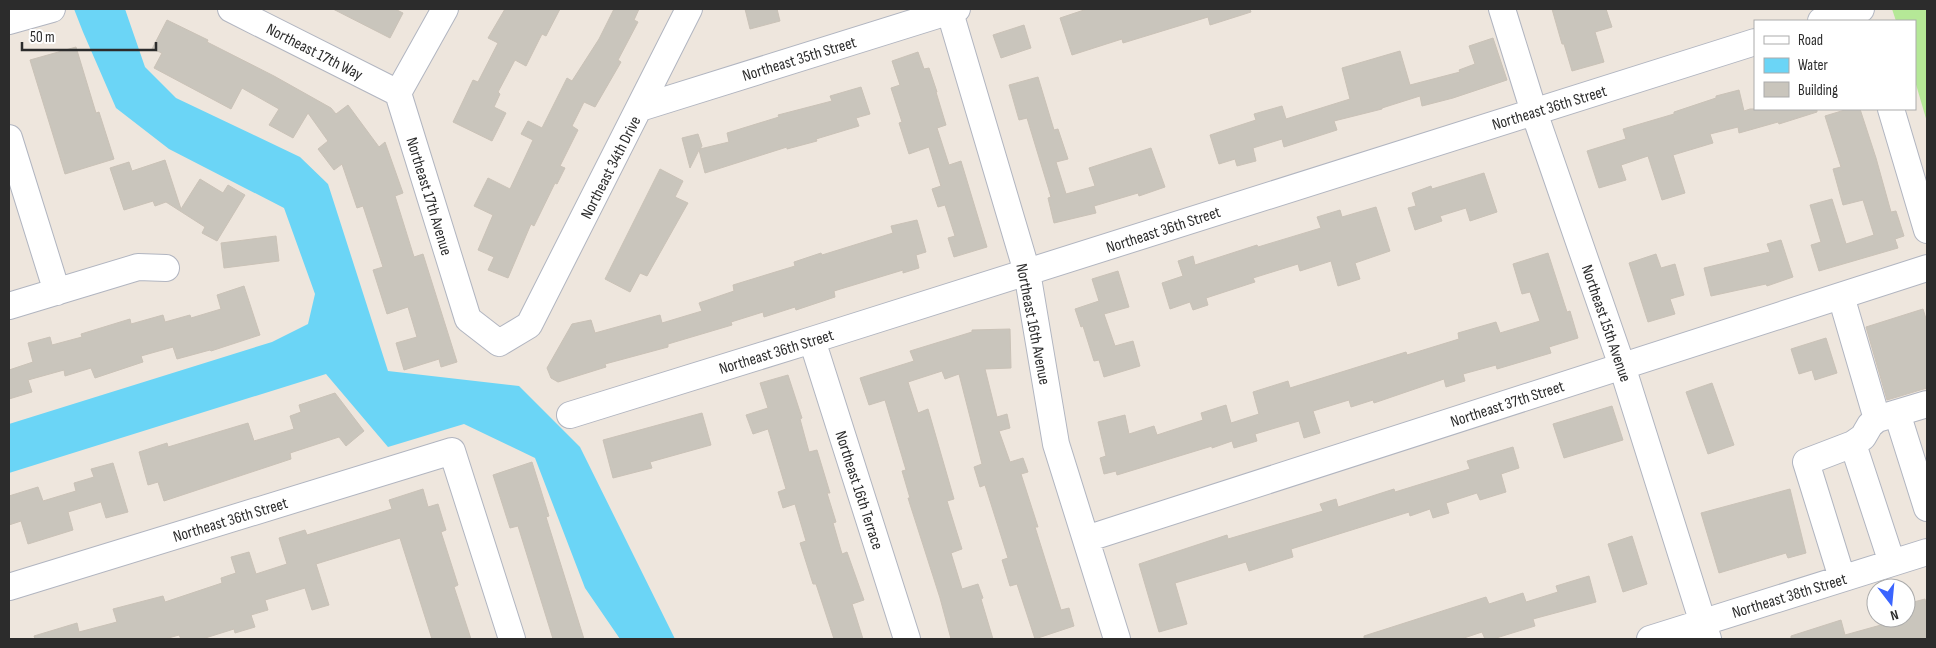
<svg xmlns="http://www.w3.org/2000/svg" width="1936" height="648" font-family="'Sofia Sans Condensed',sans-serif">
	<rect width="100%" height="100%" fill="#eee6dd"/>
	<path fill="#b5e897" d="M1892,9H1927V122L1915,81V21H1896Z"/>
	<path fill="#6bd5f6" d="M74,9H125L145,67L176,98L300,157L328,184L388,371L519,386L580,447L675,639H620L585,588L535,458L464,424L388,447L326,374L9,473V424L272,342L308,324L315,294L284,208L169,149L116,108L83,32Z"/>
	<path fill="#c9c5bc" stroke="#cac2b7" d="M333,9H395L403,13L390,38Z
		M505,9H560L546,36L542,34L526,66L515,60L498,92L500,94L494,107L506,113L492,141L453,122L473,80L478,82L498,43L488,38Z
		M614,9H639L634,20L638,22L618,60L621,62L595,107L584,102L572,126L578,130L560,166L565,168L557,184L555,183L534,226L531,224L508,278L488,270L494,257L478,250L493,215L474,206L488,178L510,189L533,140L521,134L528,121L542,128L567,78L572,81L599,39Z
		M745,9H777L780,21L750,29Z
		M1087,9H1250L1251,12L1210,25L1208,17L1123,43L1122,39L1072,55L1060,18Z
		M1552,9H1606L1612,27L1595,32L1604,62L1572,71L1564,44H1562Z
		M167,20L208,40L207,42L274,76L331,108L336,114L348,105L379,147L385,142L403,193L395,196L414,257L423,254L457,362L441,367L439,359L404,370L396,343L417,337L408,307L387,314L373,270L383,267L363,206L357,208L342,164L334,170L318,149L328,141L308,113L293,138L269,125L279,109L242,88L231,109L154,68L162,53L152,49Z
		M1024,25L1031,48L1001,58L993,35Z
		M1493,38L1507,80L1453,98L1422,106L1420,96L1382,108V109L1334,121L1337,130L1284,147L1282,139L1253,148L1256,161L1237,166L1235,159L1219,164L1210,135L1256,120L1254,114L1282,106L1286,119L1350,99L1342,68L1400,51L1410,85L1460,72L1459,70L1475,64L1469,46Z
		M76,47L96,113L99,112L114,159L65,174L30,60Z
		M918,52L924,69L929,68L937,92H936L946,125L937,128L949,165L961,161L987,247L954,257L948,238L955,236L945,205L938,207L932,189L941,186L929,147L909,154L899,123L902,122L891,88L900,85L892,61Z
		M1038,77L1054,130L1058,129L1068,159L1056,162L1066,194L1095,186L1089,168L1151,148L1165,187L1139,196L1138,193L1094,206L1096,213L1054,223L1048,198L1051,197L1027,118L1019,120L1009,85Z
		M861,87L870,114L856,118L859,126L816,139L817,141L787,149V147L705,173L699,150L690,168L682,138L698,134L702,146L700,149L729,142L727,133L779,117L778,115L832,101L830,96Z
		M1739,90L1744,111L1750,109H1817V112L1779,124L1778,122L1739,133L1738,127L1710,134L1713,143L1673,155L1685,193L1662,200L1648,156L1621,165L1626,180L1599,188L1587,151L1626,139L1623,129L1674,114V112L1716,98V96Z
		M1848,109H1860L1876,158L1891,212L1896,211L1904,236L1895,239L1898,248L1819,271L1811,245L1821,242L1810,205L1832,199L1846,244L1874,235L1863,200L1843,205L1833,169L1841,167L1825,116Z
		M165,160L181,209L200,179L223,193L228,185L245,195L217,241L202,233L205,227L166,202L155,206L153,201L124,210L110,168L129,162L132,171Z
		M660,169L683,181L675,197L688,203L647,276L640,273L630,292L605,279Z
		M1484,173L1497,212L1470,221L1466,208L1440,216L1442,221L1415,230L1408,208L1416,206L1412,193L1431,186L1432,189Z
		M1376,207L1390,251L1355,263L1360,279L1338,286L1331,261L1300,271L1298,264L1253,278L1255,282L1206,298L1208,305L1193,310L1190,302L1170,309L1162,283L1183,276L1178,261L1193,256L1195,265L1257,245L1258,247L1321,228L1317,217L1340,210L1342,217Z
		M917,220L926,252L916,255L919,268L903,273V270L834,291L835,297L796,310L795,307L764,317L763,312L731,322L732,325L668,344V347L605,364L606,367L558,382L551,378L547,368L572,324L591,320L595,333L660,315L662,323L702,311L699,303L734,291L733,285L795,266L794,262L821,253L822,255L893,233L891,226Z
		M276,236L279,261L224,268L221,243Z
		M1781,240L1793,277L1767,286L1766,284L1711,296L1704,268L1770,252L1767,244Z
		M1548,253L1567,312L1570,311L1578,338L1549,347L1551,353L1497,369L1496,365L1463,374L1465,381L1446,387L1444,379L1374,403L1373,400L1351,407L1349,400L1313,411L1320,433L1304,438L1299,421L1255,434L1257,441L1234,448L1232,441L1212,448V446L1117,475L1116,471L1104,474L1100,458L1106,456L1098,422L1125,415L1129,434L1154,426L1157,435L1203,420L1201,413L1226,405L1231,423L1259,414L1253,392L1288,381L1290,388L1406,352L1407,355L1459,339L1458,333L1496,322L1500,333L1540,321L1530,292L1522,294L1513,264Z
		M1656,254L1661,268L1675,264L1684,295L1670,299L1675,314L1648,322L1629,263Z
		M1118,271L1129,307L1104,314L1115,346L1133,341L1140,366L1104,377L1099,360L1094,361L1083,326L1081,327L1075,309L1099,301L1092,279Z
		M244,286L260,335L211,351L210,350L177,359L173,347L141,356L143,362L95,378L91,368L65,376L64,370L28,380L32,392L9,399V370L33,362L28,343L50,337L52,345L82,337L81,334L130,319L131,324L163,315L165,322L190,315L191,318L221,309L217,295Z
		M1923,309L1927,322V388L1887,400L1866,327Z
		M1010,329L1011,368L985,369L997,417L1007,414L1010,428L999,431L1010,462L1023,458L1028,472L1021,474L1038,527H1035L1061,610L1069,608L1074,626L1035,639L1017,584L1010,586L1002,560L1008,558L985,485L980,487L974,467L982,464L959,374L945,379L942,371L908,382L918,413L928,409L954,499L947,501L962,549L951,553L962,589L978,584L983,598L981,599L993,639H951L940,598L908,498H910L902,471L906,470L885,400L869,405L860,378L914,361L910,351L972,332V330Z
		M1826,338L1837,373L1815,380L1812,370L1799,374L1791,349Z
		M788,375L802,418L800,419L809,452L817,450L830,493H827L836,522L833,523L842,554L847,552L864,600L852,604L863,639H834L816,584H813L800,543L806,541L795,504L783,508L778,492L786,489L768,429L753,434L746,415L768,408L760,383Z
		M1712,383L1734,445L1708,454L1686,392Z
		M335,393L364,431L346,446L339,437L290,453L291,459L164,501L158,482L148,485L139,452L167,443L168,447L248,423L254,441L294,429L290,416L301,412L299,405Z
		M1612,406L1623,440L1564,458L1553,424Z
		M702,413L711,445L650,462L652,468L613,478L603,440Z
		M1513,447L1519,468L1501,474L1506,492L1480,500L1477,493L1446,503L1449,513L1433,518L1430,509L1410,516L1409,512L1291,549L1293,557L1249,571L1246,562L1175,583L1187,624L1159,632L1139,564L1227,535L1228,539L1323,511L1320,504L1336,499L1338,507L1394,489L1395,492L1470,469L1467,461Z
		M532,462L549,516L546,517L584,639H553L518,526L510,528L493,475Z
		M113,463L128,512L106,518L101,502L68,512L73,530L28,544L21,521L9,525V496L38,487L43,501L76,491L74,483L94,477L91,469Z
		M423,489L428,507L438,504L446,530L441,532L458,585L454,587L471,639H432L400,538L316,564L329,605L312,610L305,588L265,600L268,610L251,615L255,627L235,633L234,629L202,639H181L179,635L165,639H35L34,636L77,623L79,632L117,622L113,609L163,596L165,602L222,583L221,578L236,573L231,557L249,552L256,574L287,564L279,538L305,530L307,535L392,509L389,500Z
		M1790,489L1806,553L1788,558L1786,553L1719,573L1701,513Z
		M1632,536L1647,584L1623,592L1608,544Z
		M1589,576L1596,602L1533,619L1535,626L1493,639H1485L1482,632L1461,639H1364V636L1486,597L1489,604L1523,593L1526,602L1558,592L1556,586Z
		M1925,599L1927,608V639H1791V636L1841,620L1845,635L1906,618V604Z"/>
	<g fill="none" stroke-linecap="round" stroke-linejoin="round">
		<defs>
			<path id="minor" d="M231,9L398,93
				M445,9L398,93L468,319L499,343L529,325L689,9
				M949,9L1027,272L1056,444L1117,639
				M1502,9L1534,112L1622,366L1708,639
				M9,21L52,9
				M1821,21L1861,9
				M640,108L957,9
				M1891,109L1927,230
				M9,138L57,292
				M1841,296L1877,419
				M9,306L138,267L166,268
				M812,340L907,639
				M1897,413L1927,508
				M570,415L812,340L1755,42
				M1853,444L1892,563
				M1086,539L1927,268
				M1842,578L1806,462L1853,444L1863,437L1870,425L1877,419L1927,404
				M9,587L452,451L512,639
				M1650,639L1927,552"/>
		</defs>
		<use href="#minor" stroke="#b1b5c0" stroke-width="28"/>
		<use href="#minor" stroke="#fff" stroke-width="26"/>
	</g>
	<g text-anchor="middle" stroke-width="4" stroke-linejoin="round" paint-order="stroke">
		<g font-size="16" fill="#2c2c2c" stroke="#fff">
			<text transform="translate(315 51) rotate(27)" y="6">Northeast 17th Way</text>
			<text transform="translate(799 58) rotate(-17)" y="6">Northeast 35th Street</text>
			<text transform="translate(1549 107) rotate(-17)" y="6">Northeast 36th Street</text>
			<text transform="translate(610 167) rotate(-63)" y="6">Northeast 34th Drive</text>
			<text transform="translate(430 196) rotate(73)" y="6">Northeast 17th Avenue</text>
			<text transform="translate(1163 229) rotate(-18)" y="6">Northeast 36th Street</text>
			<text transform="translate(1607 323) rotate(71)" y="6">Northeast 15th Avenue</text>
			<text transform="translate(1034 324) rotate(79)" y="6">Northeast 16th Avenue</text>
			<text transform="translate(776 351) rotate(-17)" y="6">Northeast 36th Street</text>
			<text transform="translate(1507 403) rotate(-18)" y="6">Northeast 37th Street</text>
			<text transform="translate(860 490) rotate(72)" y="6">Northeast 16th Terrace</text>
			<text transform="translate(230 519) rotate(-17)" y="6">Northeast 36th Street</text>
			<text transform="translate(1789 595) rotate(-17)" y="6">Northeast 38th Street</text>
		</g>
	</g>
	<rect width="1936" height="648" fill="none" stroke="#2c2c2c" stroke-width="20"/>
	<rect x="1754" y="20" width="162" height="90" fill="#ffffff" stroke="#ababab"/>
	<rect x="1764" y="36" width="25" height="8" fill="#ffffff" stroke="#ababab"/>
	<text x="1798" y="45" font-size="15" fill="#2c2c2c">Road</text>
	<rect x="1764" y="58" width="25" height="15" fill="#6bd5f6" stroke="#ababab"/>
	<text x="1798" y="70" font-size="15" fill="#2c2c2c">Water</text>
	<rect x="1764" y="82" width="25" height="15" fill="#c9c5bc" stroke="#ababab"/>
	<text x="1798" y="95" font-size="15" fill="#2c2c2c">Building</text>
	<g transform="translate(1891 603) rotate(164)"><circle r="24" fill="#ffffff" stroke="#ababab"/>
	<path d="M0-4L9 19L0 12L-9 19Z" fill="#3a64ff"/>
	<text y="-8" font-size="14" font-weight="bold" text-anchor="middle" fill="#2c2c2c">N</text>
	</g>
	<path d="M22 42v8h134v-8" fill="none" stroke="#2c2c2c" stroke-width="2.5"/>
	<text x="30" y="42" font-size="15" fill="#2c2c2c" stroke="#ffffff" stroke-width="4" paint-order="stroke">50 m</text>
</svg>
